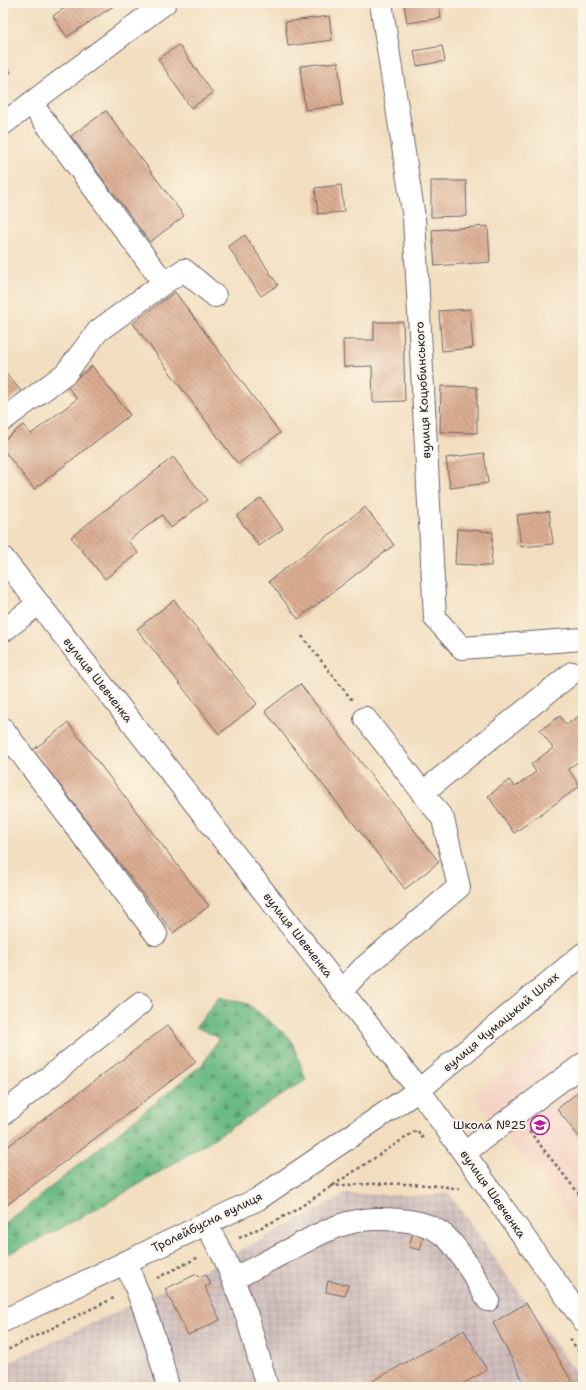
<svg xmlns="http://www.w3.org/2000/svg" width="586" height="1390" font-family="'Shantell Sans',sans-serif">
	<defs>
		<pattern id="industrial-grid" width="8" height="8" patternUnits="userSpaceOnUse"><rect width="8" height="8" fill="#d1bfbd"/><path d="M0 4h8M4 0v8" fill="none" stroke="#b3a4a3"/></pattern>
		<pattern id="forest-firs" width="22" height="20" patternUnits="userSpaceOnUse"><rect width="22" height="20" fill="#6cba84"/><path d="M5 1l3.5 6h-7zM16 11l3.5 6h-7z" fill="#58976d"/></pattern>
		<pattern id="building-back-hatch" width="6" height="6" patternUnits="userSpaceOnUse"><rect width="6" height="6" fill="#dbad92"/><path d="M-1 5l2 2M0 0l6 6M5-1l2 2" fill="none" stroke="#b18c78"/></pattern>
	</defs>
	<rect width="100%" height="100%" fill="#fcf5e5"/>
	<filter id="ink" filterUnits="userSpaceOnUse"><feTurbulence type="fractalNoise" baseFrequency=".025" numOctaves="2"/><feDisplacementMap in="SourceGraphic" scale="8" xChannelSelector="R" yChannelSelector="G"/><feConvolveMatrix kernelMatrix="1 2 1 2 8 2 1 2 1" color-interpolation-filters="sRGB"/></filter>
	<filter id="wash" filterUnits="userSpaceOnUse"><feTurbulence type="fractalNoise" baseFrequency=".012" numOctaves="4" result="noise"/><feDisplacementMap in="SourceGraphic" scale="16" xChannelSelector="R" yChannelSelector="G"/><feGaussianBlur stdDeviation="0.9" result="paint"/><feColorMatrix in="noise" values="0 0 0 0 0 0 0 0 0 0 0 0 0 0 0 0 0 1.4 0 .05"/><feComposite in="paint" operator="in"/></filter>
	<g filter="url(#wash)">
		<rect width="100%" height="100%" fill="#f2debf"/>
		<path fill="#f5d2c3" d="M583,1014V1235L499,1127L472,1095Z"/>
		<path fill="url(#industrial-grid)" d="M448,1192L583,1383V1387H3V1365L197,1274L346,1194L432,1196Z"/>
		<path fill="url(#forest-firs)" stroke="#476e60" d="M219,997L248,1004L291,1039L306,1080C207,1142 110,1208 3,1256V1226L203,1064L219,1038L196,1027Z"/>
		<g id="blocks">
			<path fill="url(#building-back-hatch)" d="M72,3H114L115,5L67,37L53,16Z
				M298,3H320L300,9Z
				M404,3H439L441,18L407,23Z
				M329,16L332,40L288,46L285,22Z
				M179,45L213,93L191,108L158,59Z
				M442,46L445,61L417,66L414,51Z
				M3,62L11,72L3,79Z
				M338,62L343,105L305,110L300,66Z
				M106,111L184,216L150,242L71,136Z
				M431,181H466L467,216L431,217Z
				M341,185L344,212L318,214L315,188Z
				M488,226L490,262L435,266L432,230Z
				M245,235L278,285L261,296L228,246Z
				M175,292L280,433L238,464L133,323Z
				M470,309L473,348L442,351L439,311Z
				M374,322H403L405,401L373,402L372,366L344,367L343,340H374Z
				M92,366L130,415L34,489L3,449V441L23,425L31,434L77,399L67,386Z
				M3,370L21,391L3,406Z
				M441,386L477,387V433L440,432Z
				M484,453L488,483L450,488L446,458Z
				M173,457L207,500L171,528L162,515L128,541L138,553L105,579L71,537Z
				M261,498L283,529L259,546L237,516Z
				M365,507L394,545L298,619L269,581Z
				M549,511L553,544L521,547L517,515Z
				M457,529L493,532L491,566L455,564Z
				M174,600L257,704L219,734L137,629Z
				M300,684L439,862L405,889L265,711Z
				M583,713V758L568,769L580,786L514,833L488,796L509,780L515,787L536,772L531,764L553,748L540,730L560,716L566,725Z
				M68,723L209,906L173,933L33,750Z
				M168,1025L196,1062L3,1208V1150Z
				M583,1088V1142L557,1109Z
				M414,1228L425,1231L420,1250L409,1247Z
				M197,1274L199,1277L206,1274L211,1284L205,1287L220,1320L188,1335L165,1289Z
				M328,1281L348,1285L345,1296L326,1292Z
				M526,1303L575,1387H520L525,1384L493,1323Z
				M464,1330L487,1370L457,1387H362Z"/>
		</g>
	</g>
	<g filter="url(#ink)">
		<use href="#blocks" fill-opacity="0" stroke="#6b6469" stroke-width="1"/>
		<g fill="none" stroke-linecap="round" stroke-linejoin="round">
			<defs>
				<path id="minor" d="M381,3L414,218L435,618L462,648L583,639
					M31,103L164,283L184,270L215,296
					M3,124L165,3
					M3,420L66,373L98,331L164,283
					M3,558L419,1090L583,1320
					M3,631L38,604
					M3,729L156,934
					M422,793L572,673
					M341,991L362,969L459,887L443,819L365,718
					M3,1114L140,1004
					M464,1153L583,1064
					M206,1224L225,1259L247,1316L267,1387
					M125,1262C143,1302 158,1344 168,1387
					M233,1279C253,1269 273,1258 293,1248C315,1236 338,1223 363,1220C376,1218 388,1219 400,1220C416,1221 433,1226 445,1236C461,1250 477,1282 488,1300"/>
				<path id="major" d="M3,1321L258,1199L419,1090L583,954"/>
			</defs>
			<use href="#minor" stroke="#6b6469" stroke-width="24"/>
			<use href="#major" stroke="#6b6469" stroke-width="24"/>
			<path stroke="#6b6469" stroke-width="2.5" stroke-dasharray="3 3" stroke-linecap="butt" d="M302,636L352,700
				M529,1131L583,1199
				M331,1186C372,1183 420,1182 460,1189
				M239,1238L291,1213L417,1130L424,1140
				M157,1278L199,1257
				M570,1339L583,1357
				M3,1352L116,1297"/>
			<use href="#minor" stroke="#fff" stroke-width="22"/>
			<use href="#major" stroke="#fff" stroke-width="22"/>
		</g>
	</g>
	<defs>
		<symbol id="school-ring" viewBox="-11 -11 22 22"><circle r="9.5" fill="#fcf5e5" stroke="#b5179e" stroke-width="1.5"/><path d="M0-5L7-2L0 1L-7-2ZM-4 1L0 2.5L4 1V4Q0 6-4 4Z" fill="#b5179e"/></symbol>
	</defs>
	<g fill-rule="evenodd">
		<use href="#school-ring" x="529" y="1114" width="22" height="22"/>
	</g>
	<g text-anchor="middle" stroke-width="3.5" stroke-linejoin="round" paint-order="stroke">
		<g font-size="12" fill="#22223b" stroke="#fcf5e5">
			<text transform="translate(423 390) rotate(-93)" y="4">вулиця Коцюбинського</text>
			<text transform="translate(98 680) rotate(52)" y="4">вулиця Шевченка</text>
			<text transform="translate(298 935) rotate(52)" y="4">вулиця Шевченка</text>
			<text transform="translate(501 1022) rotate(-40)" y="4">вулиця Чумацький Шлях</text>
			<text transform="translate(493 1194) rotate(55)" y="4">вулиця Шевченка</text>
			<text transform="translate(207 1222) rotate(-26)" y="4">Тролейбусна вулиця</text>
		</g>
		<g font-size="12" fill="#22223b" stroke="#fcf5e5" text-anchor="end">
			<text x="526" y="1129">Школа №25</text>
		</g>
	</g>
	<rect width="586" height="1390" fill="none" stroke="#fcf5e5" stroke-width="16"/>
</svg>
